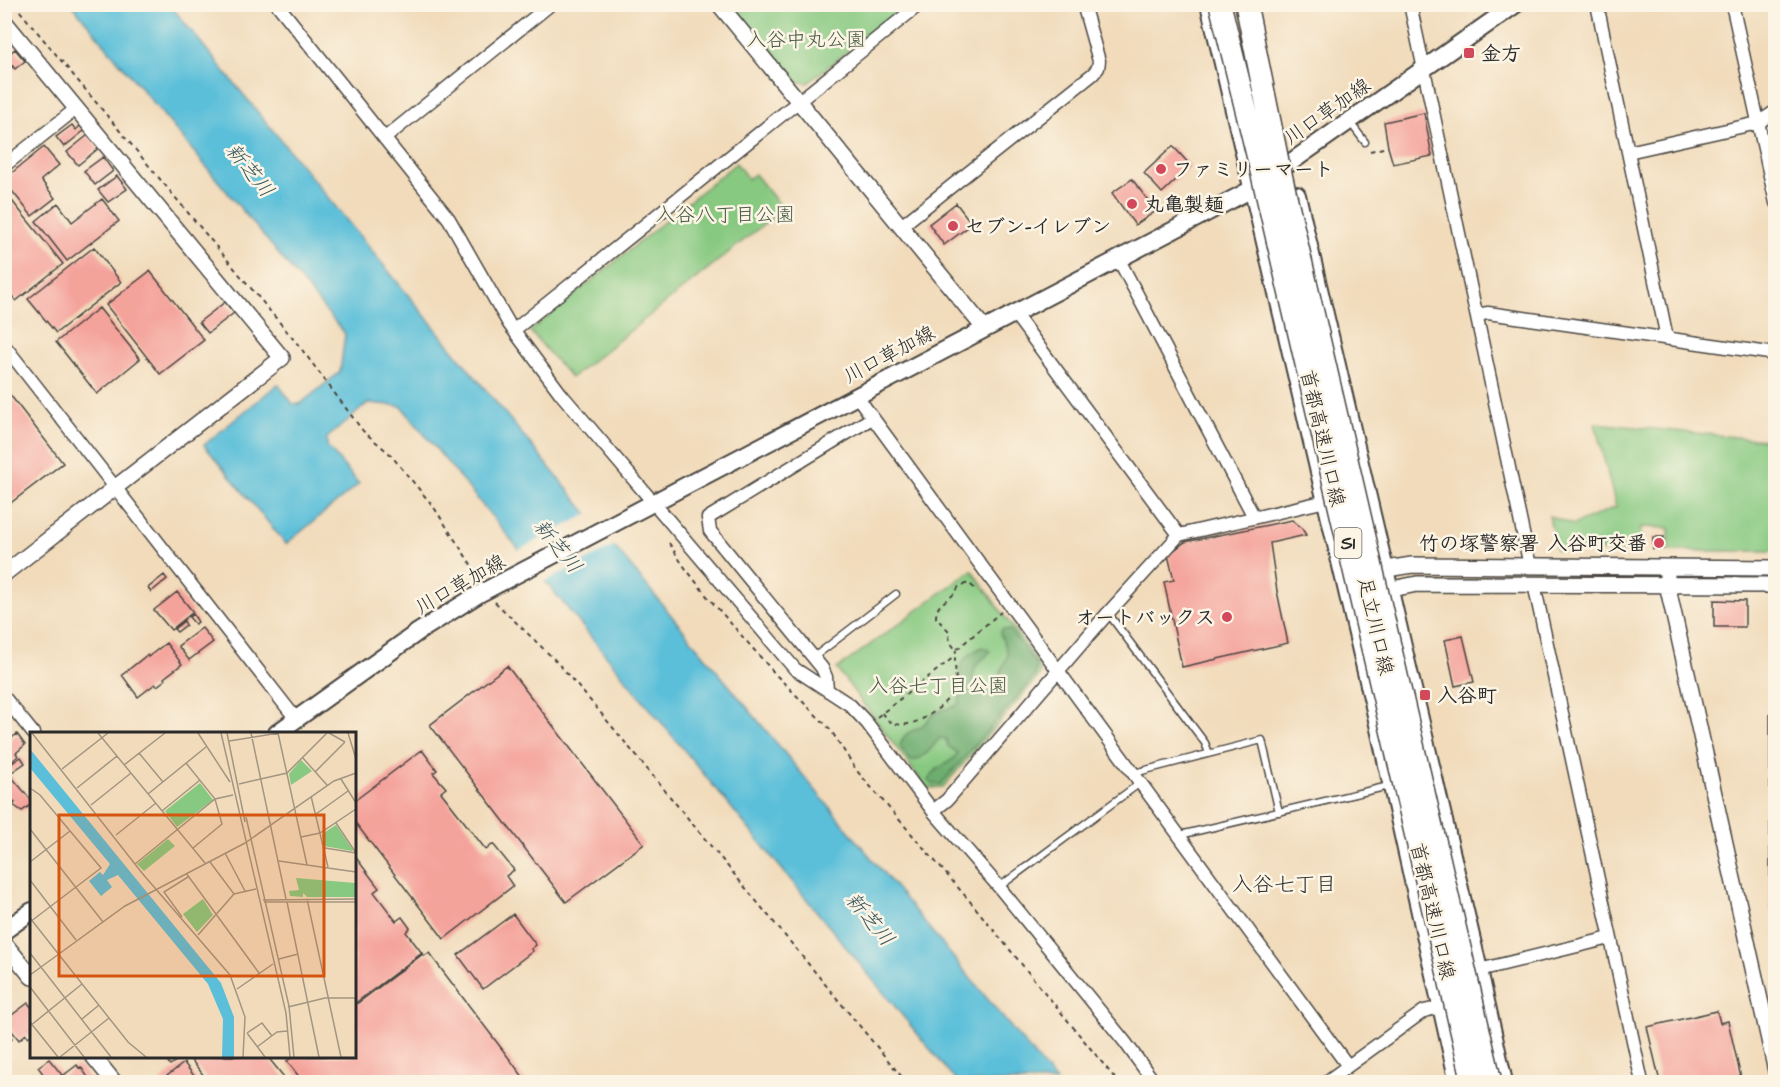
<svg xmlns="http://www.w3.org/2000/svg" width="1780" height="1087" font-family="'Architects Daughter','Klee One',sans-serif">
	<rect width="100%" height="100%" fill="#fcf5e5"/>
	<filter id="ink" filterUnits="userSpaceOnUse"><feTurbulence type="fractalNoise" baseFrequency=".0167" numOctaves="2"/><feDisplacementMap in="SourceGraphic" scale="12" xChannelSelector="R" yChannelSelector="G"/><feConvolveMatrix kernelMatrix="1 2 1 2 8 2 1 2 1" color-interpolation-filters="sRGB"/></filter>
	<filter id="wash" filterUnits="userSpaceOnUse"><feTurbulence type="fractalNoise" baseFrequency=".008" numOctaves="4" result="noise"/><feDisplacementMap in="SourceGraphic" scale="24" xChannelSelector="R" yChannelSelector="G"/><feGaussianBlur stdDeviation="1.35" result="paint"/><feColorMatrix in="noise" values="0 0 0 0 0 0 0 0 0 0 0 0 0 0 0 0 0 1.4 0 .05"/><feComposite in="paint" operator="in"/></filter>
	<g filter="url(#wash)">
		<rect width="100%" height="100%" fill="#f1dbbb"/>
		<path fill="#87c981" stroke="#597a56" stroke-width="1.5" d="M732,5H905L808,83L794,81Z
			M1775,127V170L1767,133Z
			M736,163L748,179L755,174L783,209L571,378L530,331Z
			M1595,423L1775,441V551H1669V528L1641,527L1640,551L1556,550L1549,516L1573,525L1616,507Z
			M972,570L1039,665L1040,675L943,787L927,788L837,669Z"/>
		<path fill="#6dad6f" stroke="#4c6c4d" stroke-width="1.5" d="M1002,629L1010,630L1036,665L1035,676L941,784H931L928,780L937,769L952,760L958,753L948,746L946,739L940,738C931,748 925,759 911,761L900,746C905,730 911,733 923,725C927,721 932,715 937,712C944,708 950,710 959,704C965,675 949,664 982,647L990,651C986,659 980,660 976,666C972,672 973,684 973,691L987,693L997,681L1008,654L1000,633Z"/>
		<path fill="#5bbfd9" stroke="#437582" stroke-width="1.5" d="M72,5H170L614,546L1056,1082H957L401,406L368,403L327,438V446L359,484L286,544L204,445L278,384L293,404H300L340,372L345,334Z"/>
		<path fill="#f1dbbb" d="M590,513L616,545L542,583L517,551Z"/>
		<g id="blocks">
			<path fill="#f4a39b" d="M15,49L25,61L15,69L5,57Z
				M5,59L12,67L5,74Z
				M1424,113L1432,156L1393,164L1388,147L1384,122Z
				M72,125L76,130L81,125L85,130L64,147L56,137Z
				M88,135L99,148L78,165L67,152Z
				M1173,146L1191,166L1162,193L1144,173Z
				M44,147L59,165L41,180L55,198L32,216L4,181V179Z
				M103,157L113,171L95,185L84,171Z
				M117,176L127,189L108,202L98,190Z
				M1132,179L1156,211L1135,225L1112,193Z
				M4,191L63,264L16,301L4,286Z
				M102,199L119,221L67,261L36,221L58,203L72,222Z
				M956,203L972,224L944,245L929,224Z
				M94,247L121,282L56,333L28,299Z
				M150,271L204,340L160,374L106,305Z
				M225,302L234,313L208,333L199,322Z
				M99,308L140,359L97,394L56,342Z
				M4,387L63,463L4,508Z
				M1292,520L1301,527L1306,535L1270,543L1277,591L1288,643L1182,667L1164,582L1174,580L1168,555L1185,542Z
				M1653,537H1664L1663,549H1653Z
				M164,575L167,579L151,592L148,588Z
				M177,592L193,612L171,630L154,610Z
				M1714,600L1745,601V627H1714Z
				M193,614L198,622L195,624L189,617Z
				M184,621L186,625L177,632L174,629Z
				M202,628L213,642L189,660L178,646Z
				M1463,636L1474,682L1455,686L1445,640Z
				M166,643L182,664L164,678L165,680L157,686L155,684L138,697L122,675L147,655L148,657Z
				M507,666L644,844L566,902L430,725Z
				M1770,713H1776V911H1770Z
				M17,734L25,745L16,753L18,756L8,765L4,761V744Z
				M422,750L437,770L433,773L446,788L441,792L486,850L493,844L514,870L506,876L513,886L444,939L354,821V801Z
				M21,757L25,763L12,772L8,766Z
				M4,764L11,773L4,778Z
				M11,776L32,801V804L22,811L13,805L15,803L10,798L5,802V781Z
				M354,855L379,888L374,892L396,921L402,917L410,928L406,932L422,953L354,1004Z
				M513,914L536,945L531,949L533,951L483,989L458,955Z
				M429,953L527,1082H303L287,1061L294,1056H354V1006L423,954L424,956Z
				M28,1003L32,1008V1034L28,1037L26,1034L19,1040L4,1021Z
				M1717,1011L1720,1023L1728,1021L1742,1082H1660L1647,1027Z
				M4,1028L12,1039L4,1045Z
				M163,1056H181L182,1057L170,1065Z
				M188,1056H267L288,1082H209Z
				M49,1059L62,1075L51,1082H49L38,1067Z
				M184,1063L199,1082H159Z
				M77,1065L79,1068L81,1067L91,1082H73L71,1080L64,1082L60,1078Z"/>
		</g>
	</g>
	<g filter="url(#ink)">
		<use href="#blocks" fill-opacity="0" stroke="#494541" stroke-width="1.5"/>
		<g fill="none" stroke-linecap="round" stroke-linejoin="round">
			<defs>
				<path id="service" d="M1349,121L1365,142
					M1108,613L1205,743L1209,753
					M814,657L896,594
					M1134,773L1262,740L1279,812
					M1180,835L1389,786
					M999,887L1140,783"/>
				<path id="minor" d="M277,4L449,219L509,324L561,394L795,669L850,705L867,723L933,811L999,887L1125,1042L1154,1082
					M1410,4L1530,566
					M1597,4L1667,338
					M1732,4L1776,203
					M385,138L551,4
					M1628,152L1758,123L1776,111
					M4,166L77,108
					M900,227L1093,74L1098,68L1099,61L1083,4
					M1118,258L1254,517
					M1014,313L1179,535
					M1477,315L1488,313L1776,354
					M514,330L920,4
					M4,345L296,719
					M856,395L1348,1066
					M1534,584L1642,1082
					M827,690L826,677L822,668L710,531L708,518L872,418
					M4,697L33,733
					M933,811L947,800L1108,613L1179,535L1326,501
					M1479,970L1610,938
					M1326,1082L1424,1011L1441,1007"/>
				<path id="tertiary" d="M719,4L984,328
					M4,21L282,358L4,574
					M1374,571L1412,565L1776,568
					M1667,576V584L1776,1071
					M1377,592L1417,584L1776,585
					M4,943L32,977
					M93,1056L114,1082"/>
				<path id="secondary" d="M1209,4L1373,702L1458,1082
					M1297,195L1479,970L1504,1082
					M277,733L418,632L479,594L1254,188L1516,4
					M4,931L32,911"/>
			</defs>
			<use href="#service" stroke="#494541" stroke-width="9"/>
			<use href="#minor" stroke="#494541" stroke-width="15"/>
			<use href="#tertiary" stroke="#494541" stroke-width="18"/>
			<use href="#secondary" stroke="#494541" stroke-width="20"/>
			<path stroke="#494541" stroke-width="2" stroke-dasharray="4.5 4.5" stroke-linecap="butt" d="M14,4L300,347L363,431L389,453L433,506L472,566L478,578
				M1370,151L1388,147
				M669,543L683,565L706,595L777,676L830,729L857,771L974,906L1118,1082
				M974,588L969,583L959,586C957,590 954,595 949,598C941,604 936,607 936,618L948,630L950,642L956,650L1001,612
				M495,602L554,659L595,706L906,1082
				M882,713C898,742 946,710 954,688C958,676 953,663 956,650
				M877,717L954,657"/>
			<use href="#service" stroke="#fff" stroke-width="6"/>
			<use href="#minor" stroke="#fff" stroke-width="12"/>
			<use href="#tertiary" stroke="#fff" stroke-width="15"/>
			<use href="#secondary" stroke="#fff" stroke-width="16"/>
			<defs>
				<path id="motorway-bridge" d="M1220,4L1262,175L1473,1082
					M1246,4L1278,161L1491,1082"/>
			</defs>
			<use href="#motorway-bridge" stroke="#494541" stroke-width="24" stroke-linecap="butt"/>
			<use href="#motorway-bridge" stroke="#fff" stroke-width="21"/>
		</g>
	</g>
	<g fill="#d1495b" stroke="#fcf5e5" stroke-width="2">
		<rect x="1463" y="47" width="12" height="12" rx="3"/>
		<circle cx="1161" cy="169" r="6"/>
		<circle cx="1132" cy="204" r="6"/>
		<circle cx="953" cy="226" r="6"/>
		<circle cx="1659" cy="543" r="6"/>
		<circle cx="1227" cy="617" r="6"/>
		<rect x="1419" y="689" width="12" height="12" rx="3"/>
	</g>
	<g text-anchor="middle" stroke-width="5" stroke-linejoin="round" paint-order="stroke">
		<rect fill="#fcf5e5" stroke="#6a6863" stroke-width="1.5" x="1334.5" y="528" width="27" height="30" rx="4.5"/>
		<g font-size="18" font-weight="bold" fill="#2b2b2b">
			<text x="1348" y="549">S1</text>
		</g>
		<g font-size="20" fill="#475a45" stroke="#fcf5e5">
			<text x="806" y="46">入谷中丸公園</text>
			<text x="725" y="221">入谷八丁目公園</text>
			<text x="938" y="692">入谷七丁目公園</text>
		</g>
		<g font-size="20" font-weight="bold" fill="#2b2b2b" stroke="#fcf5e5" text-anchor="start">
			<text x="1481" y="60">金方</text>
			<text x="1173" y="176">ファミリーマート</text>
			<text x="1144" y="211">丸亀製麺</text>
			<text x="965" y="233">セブン-イレブン</text>
			<text x="1647" y="550" text-anchor="end">竹の塚警察署 入谷町交番</text>
			<text x="1215" y="624" text-anchor="end">オートバックス</text>
			<text x="1437" y="702">入谷町</text>
		</g>
		<g font-size="20" fill="#2b2b2b" stroke="#fcf5e5">
			<text transform="translate(1327 111) rotate(-35)" y="7">川口草加線</text>
			<text transform="translate(889 354) rotate(-28)" y="7">川口草加線</text>
			<text transform="translate(1323 438) rotate(77)" y="7">首都高速川口線</text>
			<text transform="translate(460 584) rotate(-30)" y="7">川口草加線</text>
			<text transform="translate(1376 626) rotate(77)" y="7">足立川口線</text>
			<text transform="translate(1433 911) rotate(77)" y="7">首都高速川口線</text>
		</g>
		<g font-size="21" font-style="italic" fill="#39575f" stroke="#fcf5e5">
			<text transform="translate(250 170) rotate(51)" y="7">新芝川</text>
			<text transform="translate(558 546) rotate(51)" y="7">新芝川</text>
			<text transform="translate(870 919) rotate(50)" y="7">新芝川</text>
		</g>
		<g font-size="21" fill="#2b2b2b" stroke="#fcf5e5">
			<text x="1284" y="891">入谷七丁目</text>
		</g>
	</g>
	<g transform="translate(30 732)">
		<rect width="326" height="326" fill="#f1dbbb"/>
		<path d="M271,28L282,39L261,53L259,42ZM170,51L183,68L147,95L135,79ZM306,93L323,118L322,119L294,114L292,102ZM138,107L145,114L114,139L107,132ZM266,146L325,151V165H277L273,161V165L260,164L259,159L269,158ZM173,167L183,183L167,200L153,182Z" fill="#87c981"/>
		<path d="M0,17L191,251L204,285V325H192L193,287L178,252L88,143L77,148L82,155L71,164L59,149L70,140L73,143L80,132L0,36Z" fill="#5bbfd9"/>
		<path fill="none" stroke="#a29581" stroke-width="1.5" d="M2,1L112,141L200,243L215,285L213,325M68,1L175,131M168,1L200,50M191,1L256,281L260,325M197,1L215,90M221,1L256,167M248,1L277,133M299,1L315,10M318,1L326,27M199,9L249,1M109,21L133,50M272,25L297,53M156,31L185,67L192,92L163,116M94,33L135,1M32,37L78,1M285,40L315,10M311,47L326,71M209,52L257,41L297,1M0,56L10,63L71,136L0,190M47,56L87,24M118,62L176,15M281,64L298,135M61,73L101,41M132,79L170,48M286,82L318,59M216,85L259,274L264,325M306,91L326,121M0,97L73,190M86,103L126,71M271,105L290,101L326,77M295,116L326,121M195,121L215,159M249,129L326,140M0,130L40,99M180,130L204,162M105,132L185,67L203,63M156,141L229,241M0,148L46,208M277,167L311,325M233,168L326,167M234,170H326M257,170L289,325M152,185L134,160L158,145M0,186L98,310L116,325M168,203L204,162L226,157M0,221L81,325M249,227L268,222M0,243L95,174L215,111L304,49L326,41M0,255L54,325M207,257L243,232M258,275L295,266H326M52,287L69,273M0,290L28,325M0,294L52,252M217,301L232,291L242,304M217,301L235,325M227,315L247,300L257,299M30,325L79,286"/>
		<path fill="#d5540f" fill-opacity="0.15" stroke="#d5540f" stroke-width="3" d="M29,83H294V244H29Z"/>
		<rect width="326" height="326" fill="none" stroke="#2b2b2b" stroke-width="3"/>
	</g>
	<rect width="1780" height="1087" fill="none" stroke="#fcf5e5" stroke-width="24"/>
</svg>
